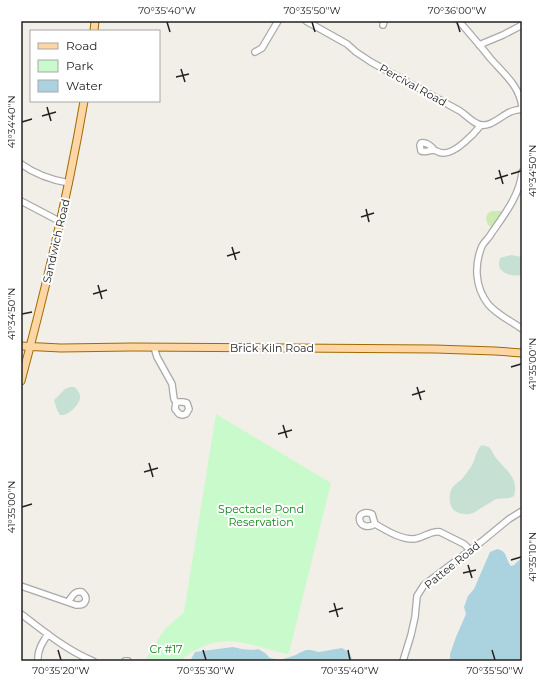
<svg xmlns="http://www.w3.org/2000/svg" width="543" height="682" font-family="Montserrat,sans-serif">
	<rect width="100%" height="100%" fill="#f2efe9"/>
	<path fill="#cdebb0" d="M492,211H501L502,212L493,227H491L488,225L486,218L488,213Z"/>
	<path fill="#c6e0d4" d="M511,255L522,257L521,275C514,277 499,274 499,264C499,263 500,259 500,258Z
		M70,387H75C77,390 80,393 80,396C81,404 68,416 60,415L57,410L54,400L65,389Z
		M482,445L489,447C492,450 493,454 496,458C506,471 519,477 514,496L510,498L496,499L473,513C466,515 462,515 455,511C449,507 448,495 452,488C454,485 458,482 461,480C464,477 468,471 471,467C475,461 476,449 482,445Z"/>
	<path fill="#c8facc" d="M216,414L331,483L289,653L287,654C264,649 237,637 214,643C207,644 200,648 194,651C189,654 184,656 182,661H146L148,655L164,630L184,612Z"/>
	<path fill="#aad3df" d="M497,549C508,551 505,559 511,566L514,565L518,561L522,558V661H449L450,658V654L456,637L466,614L464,607L468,596L474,589L490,552Z
		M233,647C241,649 250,651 258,649L265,653L270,658L280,660L296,655L299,653L306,650H311L319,652L342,648C348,651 352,655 352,661H190L195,652Z"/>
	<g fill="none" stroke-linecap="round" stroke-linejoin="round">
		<defs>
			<path id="minor" d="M306,21L347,44L356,52L371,62L460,111C466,115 471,121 478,124C489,129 501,116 510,112C514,110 518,110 522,109
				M459,21C469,33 480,45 490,58C503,73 520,86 522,107
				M383,25L384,21
				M479,45L503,35L522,25
				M255,52L262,48L278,21
				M434,150C431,146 427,142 421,143L420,145L421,151C426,153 429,150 434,150C437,151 439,153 443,153C455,154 474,134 481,125
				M21,164C35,174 51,180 69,183
				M522,172C520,195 504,215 491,234C489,238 484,242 482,246C474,265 475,287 488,304C496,314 511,321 522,329
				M21,201L61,222
				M154,347L157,357L172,384L174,399L176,402L175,409L179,414L183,415L186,414L189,409L187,403L183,402H176
				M375,524L372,514C353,507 357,534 375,524C386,530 399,539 413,539C422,539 431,530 440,532L464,544L470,550
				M21,586L76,605C86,606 89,598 82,592C74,590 72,597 68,602
				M21,614C44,631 66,650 93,661
				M38,661C37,651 42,643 48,634
				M125,661H128
				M403,661L411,635L415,617L417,596L424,585L481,542L509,519L522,511"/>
			<path id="major" d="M94,31L95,21
				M21,346L61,348L132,347L435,349L495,351L522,353
				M21,381C46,288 68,195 84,101"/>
		</defs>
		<use href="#minor" stroke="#a9a9a9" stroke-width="8"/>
		<use href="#major" stroke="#a06b00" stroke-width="9"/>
		<use href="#minor" stroke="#fff" stroke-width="5.5"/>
		<use href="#major" stroke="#fcd6a4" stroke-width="7"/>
	</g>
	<path fill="none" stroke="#222" stroke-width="1.5" d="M167,22L170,32M312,22L315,32M457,22L460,32M181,69L185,82M176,77L189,74M47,107L51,121M42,116L56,112M22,122L32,119M499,170L503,184M511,174L521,171M495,179L508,175M366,209L369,222M361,217L374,213M232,247L236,260M227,256L240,252M98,285L102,299M93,294L107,290M22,314L32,312M511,367L521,364M417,387L421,400M412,395L425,391M283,425L287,438M278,434L292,430M149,463L153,477M144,472L158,468M22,507L32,504M511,560L521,557M468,565L472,578M463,573L476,570M334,603L338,617M329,612L343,608M58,650L61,660M203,650L206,660M348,650L350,660M492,650L495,660"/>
	<g text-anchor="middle" stroke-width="4" stroke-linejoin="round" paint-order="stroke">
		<g font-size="11" fill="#222" stroke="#fff">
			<text transform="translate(413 85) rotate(29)" y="4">Percival Road</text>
			<text transform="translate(56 241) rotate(-77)" y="4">Sandwich Road</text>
			<text x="272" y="352">Brick Kiln Road</text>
			<text transform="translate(452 565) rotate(-39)" y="4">Pattee Road</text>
		</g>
		<g font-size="11" fill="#0c8416" stroke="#fff">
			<text x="261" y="513">Spectacle Pond<tspan x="261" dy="13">Reservation</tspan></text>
			<text x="166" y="653">Cr #17</text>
		</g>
	</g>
	<rect width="543" height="682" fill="none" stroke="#ffffff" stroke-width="44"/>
	<rect x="30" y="30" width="130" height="72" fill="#ffffff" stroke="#a7a7a7"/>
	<rect x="38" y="43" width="20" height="6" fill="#fcd6a4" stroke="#a7a7a7"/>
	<text x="66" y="50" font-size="12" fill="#222222">Road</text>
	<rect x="38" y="60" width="20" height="12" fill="#c8facc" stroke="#a7a7a7"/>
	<text x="66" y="70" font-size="12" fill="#222222">Park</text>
	<rect x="38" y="80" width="20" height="12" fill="#aad3df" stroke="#a7a7a7"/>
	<text x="66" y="90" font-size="12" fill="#222222">Water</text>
	<rect x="22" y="22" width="499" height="638" fill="none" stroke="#222" stroke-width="1.5"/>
	<g font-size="10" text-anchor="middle" fill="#222">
		<text x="167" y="14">70°35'40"W</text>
		<text x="312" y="14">70°35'50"W</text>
		<text x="457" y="14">70°36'00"W</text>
		<text transform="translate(11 122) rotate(-90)" y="4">41°34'40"N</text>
		<text transform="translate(532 171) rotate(-90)" y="4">41°34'50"N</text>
		<text transform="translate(11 314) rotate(-90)" y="4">41°34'50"N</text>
		<text transform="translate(532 364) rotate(-90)" y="4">41°35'00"N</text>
		<text transform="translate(11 507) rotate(-90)" y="4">41°35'00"N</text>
		<text transform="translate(532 557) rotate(-90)" y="4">41°35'10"N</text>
		<text x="61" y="674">70°35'20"W</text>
		<text x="206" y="674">70°35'30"W</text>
		<text x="350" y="674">70°35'40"W</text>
		<text x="495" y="674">70°35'50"W</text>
	</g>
</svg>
